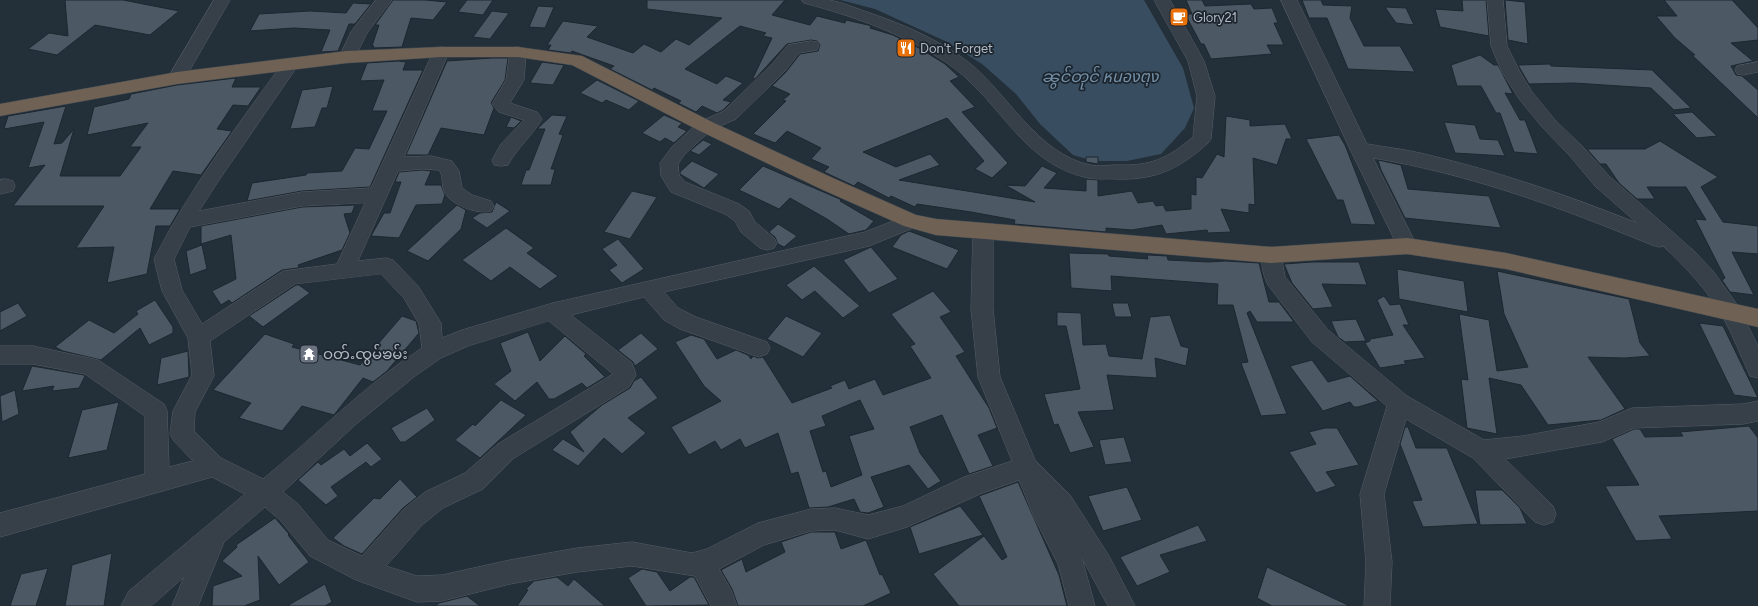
<svg xmlns="http://www.w3.org/2000/svg" width="1758" height="606" font-family="Figtree,'Noto Sans Myanmar','Noto Sans Thai',sans-serif">
	<rect width="100%" height="100%" fill="#232f39"/>
	<path fill="#384d5f" d="M840,0H1144L1183,68L1194,108L1185,128L1161,154L1127,161H1093L1073,155L1040,124L1016,94L982,64L945,41L875,9Z"/>
	<path fill="#4c5965" stroke="#1e2730" fill-rule="evenodd" d="M65,0H123L179,11L150,35L95,25L57,55L28,49L49,33L68,36Z
		M393,0H425L447,2L433,20L411,18L402,47L373,48L374,46H372L379,25H375Z
		M467,0H493L483,15L458,12Z
		M647,0H785L772,15L810,25L817,16L845,23L846,20L868,25L871,26L870,28L893,35L919,48L945,64L959,77L950,81L975,107L962,112L1008,163L992,178L975,169L984,161L947,118L863,152L896,167L930,154L940,165L899,180L1035,202L1005,185L1025,186L1042,166L1057,173L1044,188L1086,191V179L1098,180V196L1132,191L1138,203L1153,201L1156,206L1163,205L1166,211L1191,209V194L1196,195V177L1202,178L1217,154L1224,157L1226,116L1250,120V126L1285,124L1292,139H1286L1277,165L1253,158L1255,205L1249,204V213L1221,209L1231,232L1208,233L1207,230L1166,234L1162,225L1132,230L1106,228V232L1014,224L1015,220L971,212L917,204L915,207L891,196L889,198L858,182L854,186L824,172L829,167L811,159L821,148L787,131L775,143L753,134L786,101L783,100L790,94L772,86L786,72L800,54L818,51L820,45L817,41L811,40L787,44L755,79L753,78L772,38L763,36L766,33L740,26L685,69L717,84L726,76L743,83L723,100L731,102L723,110L717,113L702,106L696,112L678,103L681,101L654,88L652,90L610,69L614,66L572,51L571,53L548,50L551,45H547L563,21L598,26L587,37L633,53L644,44L661,52L676,39L689,45L722,18L647,9Z
		M1186,0H1202L1205,6L1251,4L1254,9L1272,8L1278,23H1274L1284,45H1267L1272,54L1211,59L1204,44H1201L1185,14H1192Z
		M1302,0H1321L1323,5L1352,6L1350,18L1364,46H1400L1415,72L1348,69L1327,18H1309Z
		M1462,0H1486L1489,36L1440,27L1435,9L1463,11Z
		M1505,0L1525,2L1528,44L1508,40Z
		M1664,0H1732L1758,28V40L1731,43L1753,61L1731,66L1736,75L1742,76L1758,90V118L1692,55H1695L1675,38L1656,16H1677Z
		M353,3L371,4L355,24H349L338,51L321,52L330,30L294,28L250,31L259,14L310,11L346,13Z
		M538,6L554,7L545,28L529,27Z
		M1385,7L1406,8L1414,25L1396,23Z
		M492,11L509,13L490,39L473,37Z
		M1480,55L1494,65H1498L1513,94L1505,93L1520,120H1525L1538,154L1514,152L1500,113H1496L1481,86H1457L1451,65Z
		M492,58H508L505,80L491,103L494,108L484,135L441,128L428,155H406L447,61Z
		M398,61L406,62L403,70H423L370,187L302,191L247,201L252,183L306,175L307,173L342,171L355,148L369,149L387,111H372L384,80L360,81L367,63Z
		M542,62L564,65L553,85L530,83Z
		M1550,64L1551,66L1652,70L1691,108L1674,110L1651,88L1574,83L1529,84L1518,65Z
		M236,78L232,87H261L248,106L233,105L217,129L232,131L201,175L173,171L150,209H180L170,226H156L147,274L107,283L114,247L76,248L104,206H13L45,165L28,168L44,122L4,129L8,116L66,106L54,144L62,143L74,129L60,176H120L141,147H130L148,123L87,135L94,107L129,99L131,94L177,85Z
		M597,80L639,101L629,110L606,100L602,103L580,93Z
		M333,86L327,108H322L315,127L290,129L302,90Z
		M1692,112L1717,136L1697,138L1673,114Z
		M552,115L567,116L559,134L563,135L551,169H555L551,185H521L526,170H529L545,129H537Z
		M664,115L682,123L678,127L687,131L674,143L665,138L660,142L642,133Z
		M511,117L521,121L514,128L506,127Z
		M1444,122L1475,125L1480,139L1498,140L1505,156L1455,153Z
		M1339,135L1345,145L1376,225L1351,224L1343,200H1337L1306,139Z
		M703,140L712,144L699,155L690,151Z
		M1660,141L1718,177L1701,187L1723,222L1758,226V254L1732,252L1754,295L1730,292L1722,280L1725,278L1695,219L1706,220L1686,187H1647L1655,199H1637L1619,183L1606,164H1600L1587,149H1645Z
		M1086,157H1098V164L1086,162Z
		M1378,160L1401,165L1408,189L1489,196L1501,228L1405,218L1381,170Z
		M692,161L719,174L704,188L680,174V172Z
		M763,166L842,200L840,201L874,221L866,230L849,234L827,219L790,198L779,209L739,190Z
		M422,170L431,171L425,185H441L445,195L442,204L416,205L399,238L371,236L384,213H390L401,182H395L399,172Z
		M632,191L657,197L630,239L604,232Z
		M496,202L510,211L487,228L472,218L480,213L492,212Z
		M355,205L352,213L344,214L350,233L342,250L298,265L299,267L297,268L282,270L232,303L229,300L221,305L212,291L236,279L231,235L201,244V226L302,207Z
		M457,205L466,210L461,229L428,261L407,251Z
		M778,224L797,236L784,247L778,244L775,237L769,232Z
		M506,228L534,248L527,253L558,276L540,289L510,267L491,281L462,260Z
		M909,231L959,250L947,269L892,247L901,235Z
		M618,239L644,269L622,283L609,270L617,265L602,249Z
		M202,245L207,269L190,275L186,251Z
		M871,247L898,279L869,293L843,260Z
		M1069,253L1108,254L1109,256L1148,259L1147,255L1167,256L1168,260L1208,262L1226,261L1259,263L1269,302H1279L1294,322H1257L1250,311L1247,313L1287,414L1261,416L1241,363L1248,362L1233,305H1217L1218,284L1111,276L1112,291L1071,288Z
		M1312,262H1359L1367,285L1322,284L1333,307L1313,309L1292,283L1284,264Z
		M814,266L860,306L843,318L815,291L802,300L786,285Z
		M1397,269L1464,281L1468,312L1399,299Z
		M1497,271L1629,299L1640,343L1650,356L1625,358L1588,357L1625,409L1601,420L1548,425L1521,385L1489,378L1497,434L1467,428L1461,379L1468,380L1459,314L1489,320L1497,371L1528,367L1504,314Z
		M296,285H299L310,293L263,327L249,316Z
		M933,291L951,312L940,317L965,352L956,356L989,408L997,428L978,435L993,466L969,474L942,415L910,427L920,453L941,481L928,489L909,465L871,477L884,507L868,513L860,512L854,499L828,507L809,508L798,472L791,474L778,433L745,448L740,439L721,450L715,441L689,455L671,427L721,401L704,386L675,342L691,335L704,339L717,359L736,350L748,355L751,359L753,356L758,358L763,357L792,403L832,388L830,386L845,380L849,389L875,379L883,395L931,378L910,346L915,344L891,314ZM860,400L874,429L849,436L862,475L831,487L826,471L823,472L810,431L826,426L822,416Z
		M1384,296L1390,305L1400,304L1409,325H1403L1425,358L1404,361L1406,364L1380,368L1365,343L1370,341V339L1393,335L1377,300Z
		M155,300L173,327V333L149,345L140,328L101,360L63,351L55,347L89,320L114,333L138,314L136,311Z
		M18,303L27,316L0,331V312Z
		M1112,303H1128L1132,317H1115Z
		M1057,312L1081,313L1083,345L1106,344L1109,356L1142,359L1150,317L1170,315L1181,346L1189,348L1186,366L1155,358L1157,378L1107,375L1114,410L1078,412L1094,447L1070,453L1058,424L1054,425L1044,394L1080,389L1066,326H1057Z
		M402,316L416,321L419,333L387,371L373,382L363,378L334,415L302,406L282,431L239,418L251,403L213,390L265,334L294,344L292,347L360,365Z
		M786,316L822,333L803,357L767,339Z
		M1356,319L1366,341L1345,342L1338,337L1331,321Z
		M1699,323L1723,326L1758,398L1734,395Z
		M528,332L540,361L565,336L586,354L584,356L605,377L587,388L582,383L554,399H549L537,382L515,401L494,384L511,371L500,343Z
		M641,333L658,349L635,366L633,362L618,350Z
		M188,351L189,377L157,385L161,358Z
		M1312,360L1328,382L1350,376L1378,401L1358,407H1354L1350,402L1323,411L1290,366Z
		M32,366L84,375L85,376L79,388L52,391L54,386L22,391Z
		M641,377L658,398L628,418L646,433L622,454L604,438L578,466L552,450L563,439L584,452L570,432L602,405L630,388L634,381Z
		M15,390L19,414L2,422L0,396Z
		M501,400L526,415L480,458L455,440L473,424L475,426Z
		M119,402L107,450L68,458L82,410Z
		M427,408L435,420L405,442H400L391,428Z
		M1749,426L1758,438V511L1659,516L1672,539L1636,541L1605,486L1639,485L1612,439L1634,429H1640L1645,437L1683,436L1680,432Z
		M1405,427H1408L1416,448H1447L1478,524L1423,527L1412,501L1422,500L1400,444Z
		M1325,428H1337L1359,465L1326,472L1336,486L1316,493L1289,452L1316,444L1309,432Z
		M1124,437L1132,462L1105,465L1099,440Z
		M367,443L382,459L371,467L366,462L331,487L338,496L326,505L298,480L318,462L321,465L344,449L350,456Z
		M400,479L417,497L403,508L362,554L344,546L333,538L374,498L380,499Z
		M1018,482L1059,575L1067,606H959L933,574L984,536L1002,560L1007,557L979,496Z
		M1127,487L1142,520L1103,531L1088,496Z
		M1475,490H1502L1520,508L1527,524L1480,525Z
		M960,506L983,535L919,554L910,527Z
		M275,518L289,534L288,535L309,562L279,585L258,556L260,600L244,606H212L213,586L242,576L222,561L237,547L236,545Z
		M1198,525L1207,541L1160,555L1170,572L1137,586L1120,557Z
		M811,532H835L841,549L866,540L880,575L882,574L891,593L863,606H738L732,589L721,570L742,559L746,572L785,552L781,542Z
		M112,553L104,606H65L72,565Z
		M1267,567L1350,606H1272L1257,598Z
		M48,568L36,606H10L21,574Z
		M642,569L657,572L670,591L690,577H694L709,605L646,606L628,578Z
		M557,577L568,586L574,579L605,606H517L528,590L526,589L534,581Z
		M325,584L332,602L325,606H287Z
		M467,596L480,606H436L439,603Z"/>
	<g fill="none" stroke-linecap="round" stroke-linejoin="round">
		<defs>
			<path id="minor" d="M214,0H230L183,82L177,83L171,82L168,78Z
				M376,0H392L367,33L353,61L347,62L341,61L339,57L351,32Z
				M802,0C811,0 821,0 829,0C841,2 853,7 864,11C900,23 936,38 967,61C1007,92 1037,154 1090,165C1098,167 1108,165 1117,165C1151,166 1167,159 1193,137L1197,96L1188,61L1154,0H1170L1204,61L1215,96L1211,139L1208,143C1180,168 1157,180 1118,179C1108,178 1098,180 1088,178C1023,164 1002,104 954,68C910,36 857,17 804,3Z
				M1281,0H1297L1367,144C1384,147 1403,149 1420,153C1494,170 1567,195 1637,223L1595,186L1570,156L1543,128L1520,100L1502,72L1491,46L1487,0H1503L1507,46L1520,72L1532,92L1555,120L1584,148L1609,176L1694,251L1713,271L1738,306L1758,346V378L1750,376C1741,356 1733,335 1723,317C1707,290 1686,267 1663,246L1659,247L1652,245C1562,208 1470,174 1373,158L1417,246L1414,251L1407,254L1400,251L1350,149Z
				M811,41L817,42L819,46L817,50L799,53L785,71L736,119L711,130L684,155L678,164L679,175L685,182L739,204L749,211L755,222L774,238L777,243L774,248L767,250L760,248L741,232L735,221L725,214L671,192L661,176L660,163L672,147L699,122L724,111L773,63L788,45Z
				M441,47L447,48L449,52L404,157L431,156L452,161L459,171L462,188L472,195L491,201L494,206L491,211C478,215 450,205 444,191C441,185 444,176 439,170L422,169L398,171L358,261L386,258L393,260L418,286L441,323L442,338L462,330L553,303L865,232L911,214L918,216L921,221L918,226L869,246L664,292L678,308L696,317L767,342L770,348L767,354L759,357L680,329L664,320L644,297L571,315L632,363L636,375L629,387L514,458L483,489L443,508L422,525L386,566L417,576L442,575L510,560L577,548L632,542L692,553L707,549L758,523L811,509L835,508L868,515L903,506L964,477L1012,461L978,377L971,309L973,231L976,226L983,224L990,226L993,231V309L1000,377L1035,460L1070,495L1109,556L1135,606H1108L1082,558L1095,606H1069L1058,564L1034,517L1019,480L980,494L907,527L868,539L835,530L811,531L764,545L719,569L731,590L737,606H711L695,576L632,566L577,572L510,584L442,601L417,602L356,580L310,556L280,520L265,507L224,542L198,606H172L184,577L151,606H121L129,591L245,494L212,477L0,537V513L145,474V416L85,374L33,364H0V346H33L98,360L164,404L167,411L169,467L193,461L174,441L170,434L173,411L192,375L188,338L162,291L154,259C190,188 238,125 285,60L291,59L297,60L299,64L219,180L199,211L302,192L371,188L433,52L435,48ZM365,203L337,264L283,271L202,324L182,290L174,259L190,227L302,206ZM381,274L404,298L419,324L422,348C364,385 316,436 263,479L221,458L194,431L195,412L214,376L210,341L295,284ZM549,321L613,374L498,444L465,473L425,492L404,509L362,556L328,540L298,504L283,492L355,425L415,376L441,358L468,346Z
				M518,47L524,48L526,52L524,80L510,103L537,112L542,119C532,136 517,148 508,165L501,166L494,165L492,160L501,144L524,120L499,112L492,104L506,80L510,52L512,48Z
				M1758,62V72L1743,75L1737,74L1735,70L1737,66Z
				M6,179L13,181L15,186L13,191L0,194V180Z
				M1271,247L1278,250L1281,255L1285,277L1328,330L1407,396L1484,440L1523,436L1599,422L1632,408L1743,404L1758,401V421L1743,424L1634,428L1602,442L1505,459L1553,506L1556,514L1553,522L1544,525L1535,522L1473,458L1406,419L1384,494L1392,562L1390,606H1364L1366,562L1360,494L1387,406L1312,342L1268,285C1263,275 1259,259 1264,250Z"/>
			<path id="highway" d="M441,47H518L582,56L712,122L835,179L916,215L936,219L1271,247L1407,238L1506,253L1758,309V327L1506,269L1407,254L1271,263L936,235L904,226L821,189L698,130L572,65L518,57H441L347,63L177,84L0,116V104L177,72L347,51Z"/>
		</defs>
		<use href="#minor" stroke="#555e67" stroke-width="1"/>
		<use href="#highway" stroke="#424b54" stroke-width="1"/>
		<use href="#minor" fill="#374049" fill-rule="evenodd"/>
		<use href="#highway" fill="#6f6254" fill-rule="evenodd"/>
	</g>
	<defs>
		<symbol id="cafe-square" viewBox="-11 -11 22 22"><rect x="-9" y="-9" width="18" height="18" rx="4" fill="#e8710a" stroke="#1c252e"/><path d="M-5.5-4.5H6V0H3Q3 3.5 0 3.5H-2.5Q-5.5 3.5-5.5 0ZM3-3.2v2h1.7v-2ZM-6 4.5H4V6H-6Z" fill="#fff"/></symbol>
		<symbol id="restaurant-square" viewBox="-11 -11 22 22"><rect x="-9" y="-9" width="18" height="18" rx="4" fill="#e8710a" stroke="#1c252e"/><path d="M-5-6h1v4h1v-4h1v4h1v-4h1v5L-1.5 .5V6h-2V.5L-5-1ZM5-6V6H3V1.5H1.5Q1.5-4 5-6Z" fill="#fff"/></symbol>
		<symbol id="temple-square" viewBox="-11 -11 22 22"><rect x="-9" y="-9" width="18" height="18" rx="4" fill="#6b7280" stroke="#1c252e"/><path d="M0-6L5-2H3V0L6.5 2.5H4V6H1.5V3h-3V6H-4V2.5H-6.5L-3 0V-2H-5Z" fill="#fff"/></symbol>
	</defs>
	<g fill-rule="evenodd">
		<use href="#cafe-square" x="1168" y="6" width="22" height="22"/>
		<use href="#restaurant-square" x="895" y="37" width="22" height="22"/>
		<use href="#temple-square" x="298" y="343" width="22" height="22"/>
	</g>
	<g text-anchor="middle" stroke-width="3.5" stroke-linejoin="round" paint-order="stroke">
		<g font-size="13" fill="#b2bbc5" stroke="#1c252e" text-anchor="start">
			<text x="1193" y="22">Glory21</text>
			<text x="920" y="53">Don't Forget</text>
		</g>
		<g font-size="15" fill="#b2bbc5" stroke="#1c252e" text-anchor="start">
			<text x="323" y="359">ဝတ်ႉၸွမ်ၶမ်း</text>
		</g>
		<g font-size="16" font-style="italic" fill="#7490a7" stroke="#1c252e">
			<text x="1100" y="82">ၼွင်တုင် หนองตุง</text>
		</g>
	</g>
</svg>
